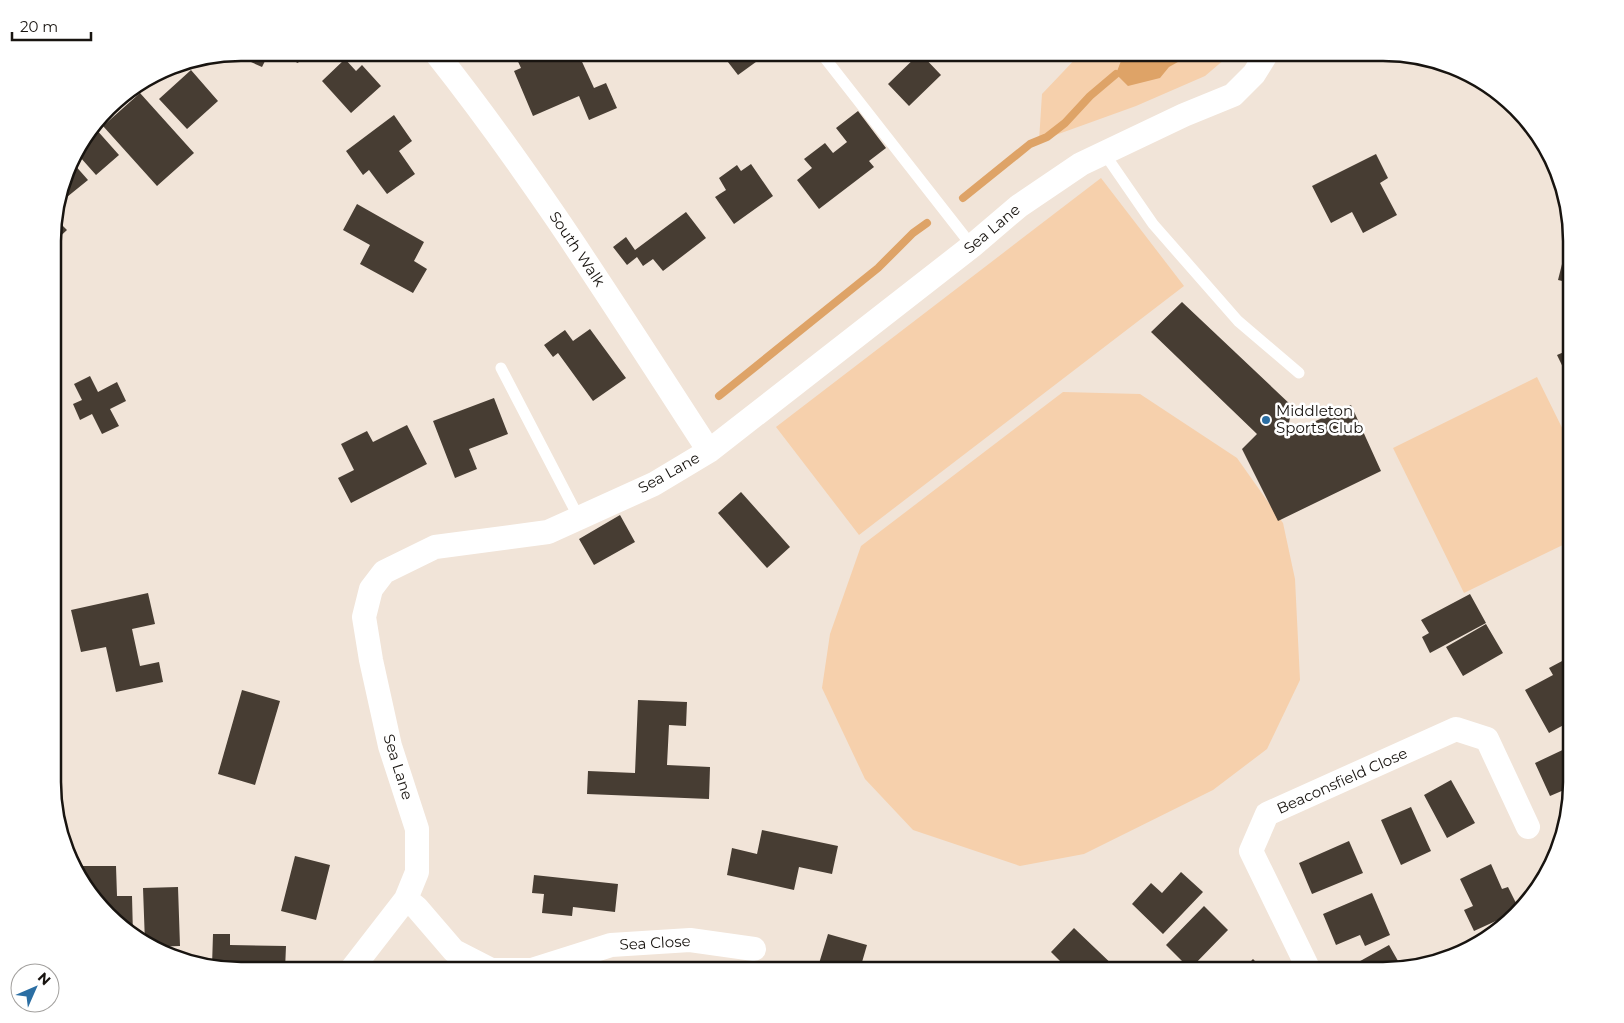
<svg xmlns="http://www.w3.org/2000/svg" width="1624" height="1023" font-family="Montserrat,sans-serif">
	<rect width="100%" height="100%" fill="#f1e4d8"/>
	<path fill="#f6d0ac" d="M1081,53H1232L1205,76L1136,106L1039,141L1042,94Z
		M1101,178L1184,286L859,535L776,427Z
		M1537,377L1571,446V541L1464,593L1393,448Z
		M1063,392L1140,394L1237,458L1283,523L1295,579L1300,680L1267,749L1213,790L1084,854L1020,866L913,830L865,779L822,688L830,634L861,546Z"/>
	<path fill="#dea367" d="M1124,53H1190L1185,58L1169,67L1160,78L1128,86L1116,74Z"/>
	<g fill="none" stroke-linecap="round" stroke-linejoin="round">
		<path stroke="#dea367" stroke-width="8" d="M963,198L1030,144L1047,137L1065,123L1090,96L1116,74
			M719,396L878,268L913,233L927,223"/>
	</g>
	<path fill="#473d33" d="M244,53H269L262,67L242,58Z
		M275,53H304L298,63Z
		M514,53H578L594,88L606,83L617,108L589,120L579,96L533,116L514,71L521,68Z
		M721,53H755L760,59L738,75Z
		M920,53L941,75L909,106L888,84Z
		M345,59L356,71L362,65L381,86L351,113L322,81Z
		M191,70L218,101L187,129L159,99Z
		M140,93L194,153L157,186L103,126Z
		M858,111L886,148L869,161L874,167L819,209L797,180L812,168L804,159L825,143L833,153L847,142L836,128Z
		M394,115L412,141L399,151L415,174L387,194L369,170L363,175L346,151Z
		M95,128L119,155L96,175L80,157L73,163L88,180L67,197L62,191L72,158Z
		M1376,154L1388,178L1380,183L1397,215L1363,233L1352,212L1331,223L1312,186Z
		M751,164L773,196L734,224L715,197L726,190L719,178L737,165L741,171Z
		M357,204L424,242L414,261L427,269L413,293L360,264L370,245L343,230Z
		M686,212L706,238L663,271L653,259L643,266L637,257L627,265L613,247L626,237L635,250Z
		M54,217L67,230L54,242Z
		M1569,236L1571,237V283L1558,280Z
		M1182,302L1292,406L1287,434L1351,405L1381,471L1278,521L1242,449L1257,434L1151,332Z
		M590,329L626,378L593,401L558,353L553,357L544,345L565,330L573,341Z
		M1571,349V384L1557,355Z
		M90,376L98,392L117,382L126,401L110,409L119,426L102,434L92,414L80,420L73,404L82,400L74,384Z
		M494,398L508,434L469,449L477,469L455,478L433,421Z
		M407,425L427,464L351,503L338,478L354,470L341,444L367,431L373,442Z
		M741,492L790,547L767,568L718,513Z
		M620,515L635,542L594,565L579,539Z
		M148,593L155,624L132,629L140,666L159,662L163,682L116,692L106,647L81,652L71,610Z
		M1470,594L1486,623L1430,653L1422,637L1429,633L1421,620Z
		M1486,624L1503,653L1463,676L1446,647Z
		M1564,660L1571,674V688L1563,692L1571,707V721L1549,733L1525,690L1553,675L1549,668Z
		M242,690L280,701L255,785L218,774Z
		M638,700L687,702L686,726L669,725L667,765L710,767L709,799L587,794L588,771L635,773Z
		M1571,746V787L1550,796L1535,763Z
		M1451,780L1475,823L1447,838L1424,795Z
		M1411,807L1431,851L1401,865L1381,820Z
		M762,830L838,846L832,874L799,867L794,890L727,875L732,848L757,854Z
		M1349,841L1363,873L1312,894L1299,863Z
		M295,856L330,865L316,920L281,911Z
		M1491,864L1502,889L1508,887L1518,907L1509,915L1474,931L1464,910L1473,906L1460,879Z
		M77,866H116L117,896H132L133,935L84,886Z
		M1181,872L1203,892L1163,934L1132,904L1151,883L1162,893Z
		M534,875L618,884L615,912L573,907L572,916L542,913L544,894L532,893Z
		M178,887L180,946L153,947L145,943L143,888Z
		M1372,893L1390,935L1365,946L1360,935L1336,945L1323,914Z
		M1204,906L1228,930L1190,969L1166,945Z
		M1074,928L1118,970H1069L1051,952Z
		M213,934H230V945L286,946L285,970H241L212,966Z
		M828,934L867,945L860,969L855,967L854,970H817Z
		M1389,945L1402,968L1395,970H1344Z
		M1253,959L1264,970H1242Z"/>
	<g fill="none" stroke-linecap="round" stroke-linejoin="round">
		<path stroke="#fff" stroke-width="11" d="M821,53L972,246
			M1104,153L1153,224L1238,321L1299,373
			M501,368L579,518"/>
		<path stroke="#fff" stroke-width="24" d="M436,53C536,179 621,316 709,451
			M406,899L417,908L454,951L491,970H532L611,945L690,940L754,949
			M351,970L406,899L417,872V829L390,746L371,660L364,617L371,589L384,572L435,547L548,532L654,484L709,451L972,246L1019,206L1081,164L1184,115L1233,95L1254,74L1267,53
			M1309,970L1251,851L1267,814L1456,729L1487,739L1528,827"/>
	</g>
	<circle fill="#2b6ea3" stroke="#fff" stroke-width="2" cx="1266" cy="420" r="5"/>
	<g text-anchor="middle" stroke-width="5" stroke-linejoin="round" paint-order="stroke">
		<g font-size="15" fill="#181410" stroke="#fff">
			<text transform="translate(992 229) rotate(-40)" y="5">Sea Lane</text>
			<text transform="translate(577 249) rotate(56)" y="5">South Walk</text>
			<text transform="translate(669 473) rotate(-29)" y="5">Sea Lane</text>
			<text transform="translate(398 767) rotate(73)" y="5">Sea Lane</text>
			<text transform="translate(1342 781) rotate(-24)" y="5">Beaconsfield Close</text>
			<text transform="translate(655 943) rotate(-3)" y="5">Sea Close</text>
		</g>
		<g font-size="15" fill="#181410" stroke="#fff" text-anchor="start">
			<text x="1276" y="416">Middleton<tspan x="1276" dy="17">Sports Club</tspan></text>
		</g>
	</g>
	<path d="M0 0H1624V1023H0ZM241 61H1383A180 180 0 0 1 1563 241V782A180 180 0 0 1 1383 962H241A180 180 0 0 1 61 782V241A180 180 0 0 1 241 61Z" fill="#fff" fill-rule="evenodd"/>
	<path fill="none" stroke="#181410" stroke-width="2.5" d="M241 61H1383A180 180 0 0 1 1563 241V782A180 180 0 0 1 1383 962H241A180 180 0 0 1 61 782V241A180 180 0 0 1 241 61Z"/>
	<g transform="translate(35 988) rotate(45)"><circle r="24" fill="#ffffff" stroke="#a3a19f"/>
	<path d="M0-4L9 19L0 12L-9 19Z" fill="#2b6ea3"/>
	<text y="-8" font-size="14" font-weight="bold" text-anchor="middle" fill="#181410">N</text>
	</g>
	<path d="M12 32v8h79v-8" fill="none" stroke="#181410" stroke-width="2.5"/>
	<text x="20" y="32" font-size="15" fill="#181410" stroke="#ffffff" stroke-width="4" paint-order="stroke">20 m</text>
</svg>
